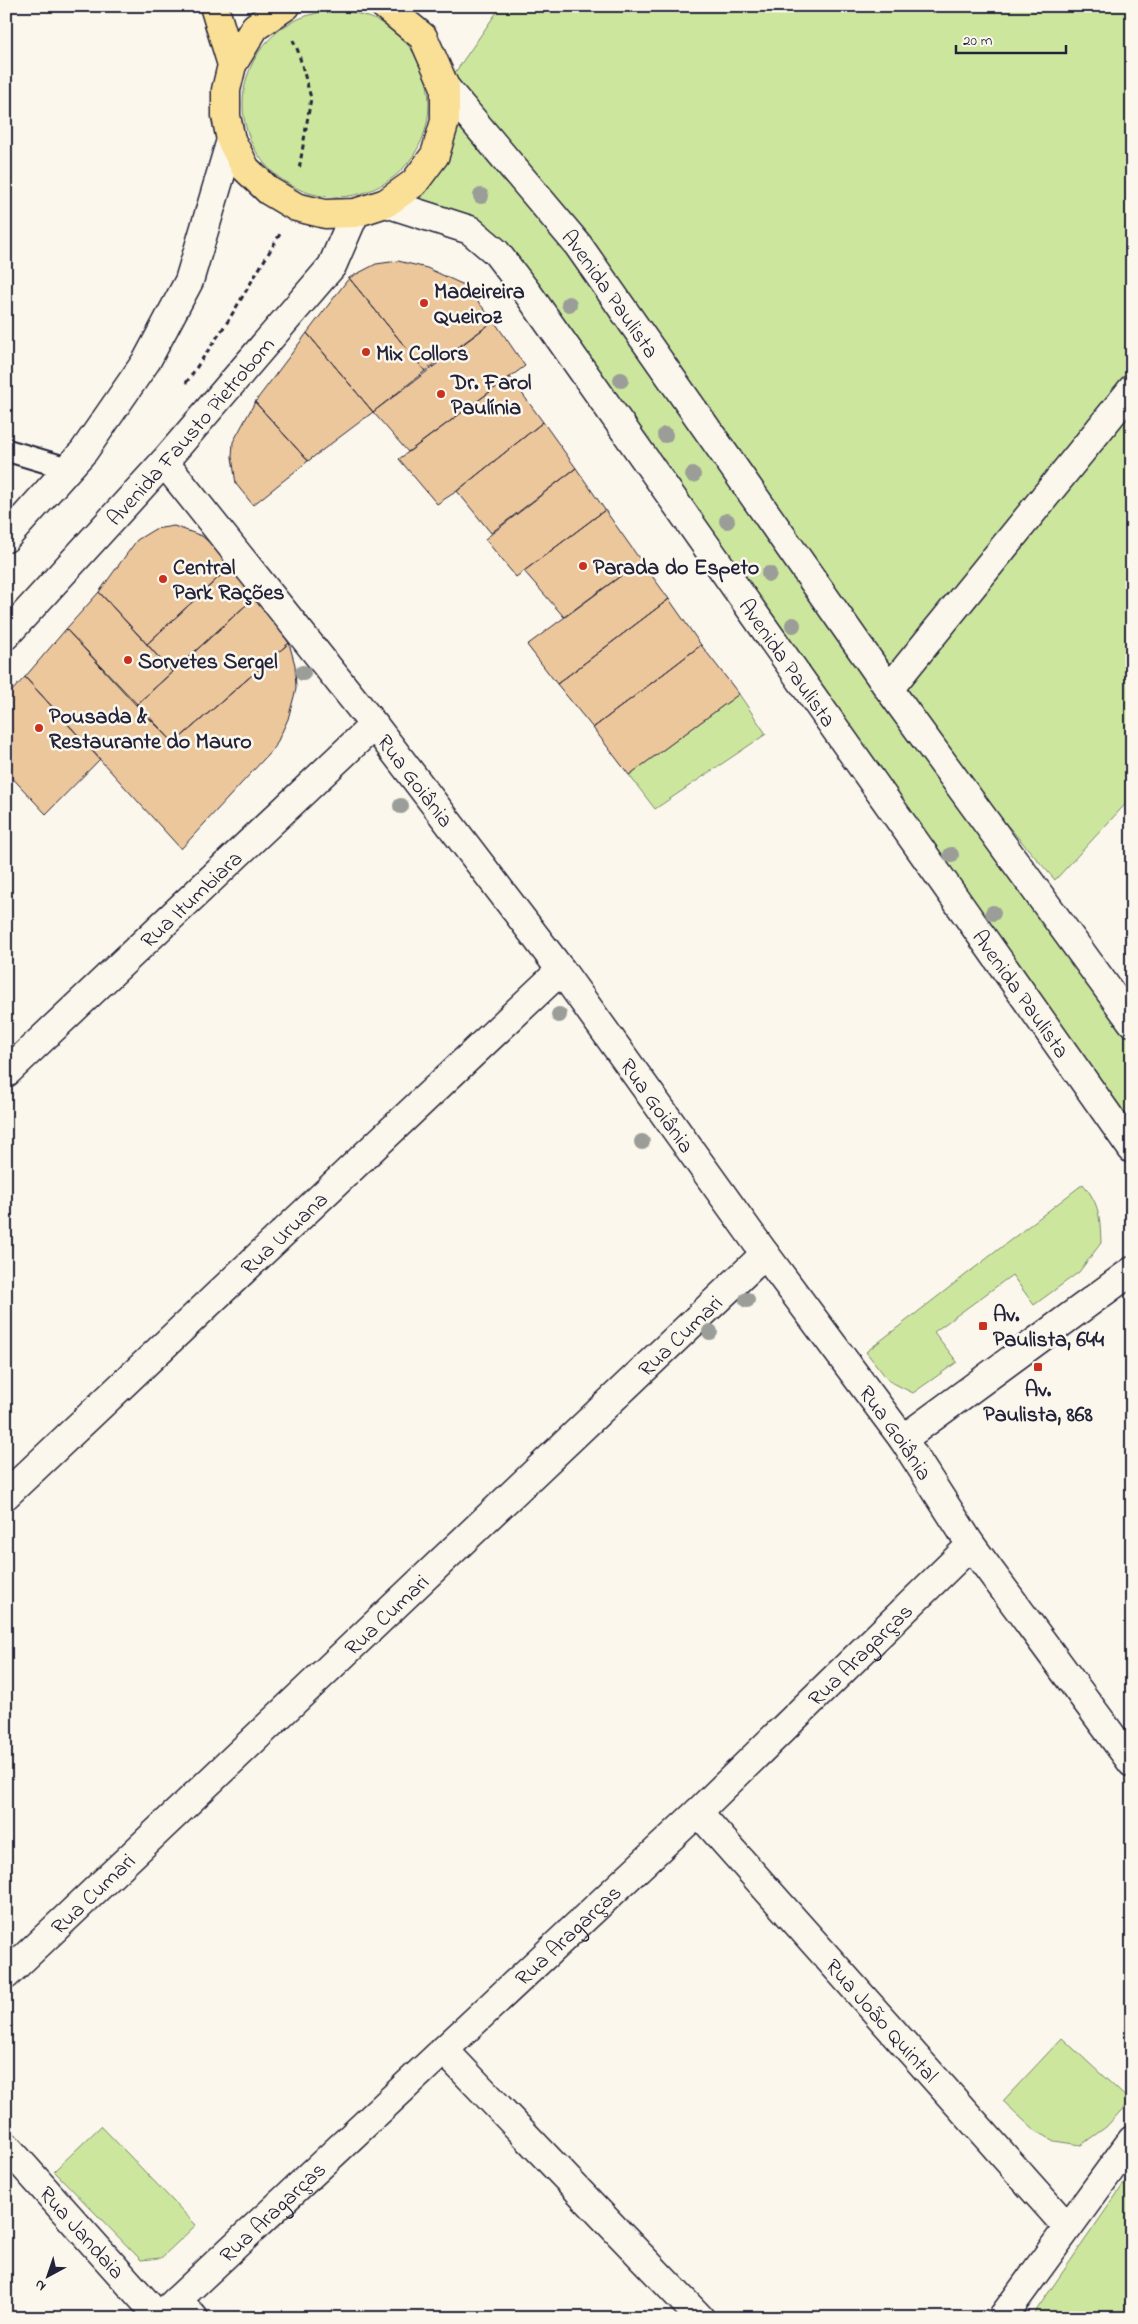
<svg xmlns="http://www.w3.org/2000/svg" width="1138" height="2324" font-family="'Indie Flower',sans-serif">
	<rect width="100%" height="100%" fill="#fbf7ec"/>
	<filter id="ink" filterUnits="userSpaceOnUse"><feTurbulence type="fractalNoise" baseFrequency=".02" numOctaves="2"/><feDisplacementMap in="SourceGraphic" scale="10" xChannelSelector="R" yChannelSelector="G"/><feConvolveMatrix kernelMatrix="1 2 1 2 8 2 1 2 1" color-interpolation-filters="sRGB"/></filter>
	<g filter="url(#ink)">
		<path fill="#cce79d" stroke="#77846c" d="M501,6H1132V797L1055,880L894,695L1132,1022V1149L496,252L386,203L414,183L445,87Z
			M243 104a93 93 0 1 1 186 0a93 93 0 1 1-186 0Z
			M739,694L766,734L655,809L629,775Z
			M1083,1184C1100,1205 1100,1217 1101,1243L1079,1272L1034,1305L1012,1275L934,1332L957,1362L913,1393L889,1381L866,1352Z
			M1062,2038L1130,2101L1106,2127L1081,2145L1054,2141L1033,2129L1003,2101Z
			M101,2126L196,2225L161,2258L141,2260L54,2171Z
			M1132,2172V2318H1031Z"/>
		<path fill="#ecc79c" stroke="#22223b" d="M398,261L427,268L464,285L494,321L425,371L349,278L376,264Z
			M349,278L425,371L373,412L307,333Z
			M494,321L525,366L408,452L373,412Z
			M307,333L373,412L308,461L255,402Z
			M510,377L543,422L457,491L437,504L399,459Z
			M255,402L308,461L253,505L236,484L232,457L233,442Z
			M543,422L576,468L491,533L457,491Z
			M576,468L605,510L516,577L485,539Z
			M605,510L641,561L564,617L524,571Z
			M174,526L202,536L217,549L231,566L147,644L99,592L137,540L155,529Z
			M641,561L669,599L557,684L527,645Z
			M231,566L255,597L172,672L147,644Z
			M99,592L172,672L136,705L66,629Z
			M255,597L289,643L174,743L136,705Z
			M669,599L701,645L593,728L557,684Z
			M66,629L174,743L289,643L295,665L296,689L288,719L275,747L181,849L25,677Z
			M701,645L739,694L629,775L593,728Z
			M25,677L100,759L46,814L6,771V697Z"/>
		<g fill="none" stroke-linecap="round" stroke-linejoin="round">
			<defs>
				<path id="service" d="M6,450L70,469"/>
				<g id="minor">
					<path id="s1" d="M164,462L374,725L561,970L765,1254L903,1439L971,1545L1132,1763"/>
					<path d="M889,689L1132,389"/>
					<path id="s2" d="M6,1073L374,725"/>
					<path d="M903,1439L1132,1271"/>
					<path id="s3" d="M6,1495L561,970"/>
					<path id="s4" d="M698,1812L1067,2227"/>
					<path id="s5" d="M6,1975L765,1254"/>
					<path d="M444,2050L700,2318"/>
					<path id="s6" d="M6,2146L159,2317"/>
					<path d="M177,2300L194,2318"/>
					<path id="s7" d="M158,2318L698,1812L971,1545"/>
				</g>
				<g id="secondary">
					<path id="s8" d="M445,87L578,245L889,689L1132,1022"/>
					<path id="s9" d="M386,203L470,230L496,252L529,295L1132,1149"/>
					<path d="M6,538L84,451L147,360L189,281L231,140"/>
					<path id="s10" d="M6,635L164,462L332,266L355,213"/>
					<path d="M1002,2318L1132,2140"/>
				</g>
				<path id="primary" d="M214,6L232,65
					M286,6L255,27L232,65L226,90V116L231,140L246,169L269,191L296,207L325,214L355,213L386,203L414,183L435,155L445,121V87L423,37L385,6"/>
			</defs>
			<use href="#service" stroke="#22223b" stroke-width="25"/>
			<use href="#minor" stroke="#22223b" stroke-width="31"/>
			<use href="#secondary" stroke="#22223b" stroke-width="31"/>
			<use href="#primary" stroke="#22223b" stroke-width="31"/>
			<path stroke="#22223b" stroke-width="3" stroke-dasharray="5 4" stroke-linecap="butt" d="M293,40L298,51L311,98L299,170
				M186,383L228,321L280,234"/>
			<use href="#service" stroke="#fbf7ec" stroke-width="21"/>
			<use href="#minor" stroke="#fbf7ec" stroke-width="28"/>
			<use href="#secondary" stroke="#fbf7ec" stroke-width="28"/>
			<use href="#primary" stroke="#fadf96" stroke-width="28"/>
		</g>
		<g fill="#9b9d98">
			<circle cx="481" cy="196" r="8"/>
			<circle cx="569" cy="304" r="8"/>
			<circle cx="621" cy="380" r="8"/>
			<circle cx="665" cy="435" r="8"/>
			<circle cx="693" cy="475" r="8"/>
			<circle cx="727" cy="521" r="8"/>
			<circle cx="769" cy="574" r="8"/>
			<circle cx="793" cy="625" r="8"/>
			<circle cx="303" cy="673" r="8"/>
			<circle cx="401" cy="806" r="8"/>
			<circle cx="951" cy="855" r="8"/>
			<circle cx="993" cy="913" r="8"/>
			<circle cx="559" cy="1015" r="8"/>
			<circle cx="642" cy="1142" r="8"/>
			<circle cx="747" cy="1300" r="8"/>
			<circle cx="710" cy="1332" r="8"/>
		</g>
	</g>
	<g fill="#c8321e" stroke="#fbf7ec" stroke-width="2">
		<circle cx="424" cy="303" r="5"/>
		<circle cx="366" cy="352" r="5"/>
		<circle cx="441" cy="394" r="5"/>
		<circle cx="583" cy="566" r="5"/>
		<circle cx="163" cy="579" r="5"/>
		<circle cx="128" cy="660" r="5"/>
		<circle cx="39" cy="728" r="5"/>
		<rect x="978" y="1321" width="10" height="10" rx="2.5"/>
		<rect x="1033" y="1362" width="10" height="10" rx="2.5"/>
	</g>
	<g text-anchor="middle" stroke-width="5" stroke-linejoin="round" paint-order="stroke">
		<g font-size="22" font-weight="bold" fill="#22223b" stroke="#fbf7ec" text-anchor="start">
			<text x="434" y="298">Madeireira<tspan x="434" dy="25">Queiroz</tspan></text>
			<text x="376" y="360">Mix Collors</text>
			<text x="451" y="389">Dr. Farol<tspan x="451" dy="25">Paulínia</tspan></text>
			<text x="173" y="574">Central<tspan x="173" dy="25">Park Rações</tspan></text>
			<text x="593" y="574">Parada do Espeto</text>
			<text x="138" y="668">Sorvetes Sergel</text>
			<text x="49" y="723">Pousada &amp;<tspan x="49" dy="25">Restaurante do Mauro</tspan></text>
			<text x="993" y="1321">Av.<tspan x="993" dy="25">Paulista, 644</tspan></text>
			<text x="1038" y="1396" text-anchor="middle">Av.<tspan x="1038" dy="25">Paulista, 868</tspan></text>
		</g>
		<g font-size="22" fill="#22223b" stroke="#fbf7ec">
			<text dy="8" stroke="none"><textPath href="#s8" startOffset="265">Avenida Paulista</textPath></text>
			<text dy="8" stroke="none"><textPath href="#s10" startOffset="275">Avenida Fausto Pietrobom</textPath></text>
			<text dy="8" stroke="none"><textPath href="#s9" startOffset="626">Avenida Paulista</textPath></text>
			<text dy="8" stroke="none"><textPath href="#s1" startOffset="406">Rua Goiânia</textPath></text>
			<text dy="8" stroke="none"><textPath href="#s2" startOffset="254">Rua Itumbiara</textPath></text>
			<text dy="8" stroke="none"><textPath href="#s9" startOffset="1031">Avenida Paulista</textPath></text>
			<text dy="8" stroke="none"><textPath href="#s1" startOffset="811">Rua Goiânia</textPath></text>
			<text dy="8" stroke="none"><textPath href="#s3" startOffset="382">Rua Uruana</textPath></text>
			<text dy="8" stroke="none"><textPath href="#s5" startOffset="929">Rua Cumari</textPath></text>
			<text dy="8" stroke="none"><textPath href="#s1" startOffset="1216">Rua Goiânia</textPath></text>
			<text dy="8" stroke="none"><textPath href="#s5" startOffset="524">Rua Cumari</textPath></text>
			<text dy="8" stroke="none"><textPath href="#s7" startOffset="966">Rua Aragarças</textPath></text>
			<text dy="8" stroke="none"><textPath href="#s5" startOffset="119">Rua Cumari</textPath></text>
			<text dy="8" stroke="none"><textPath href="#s7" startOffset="561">Rua Aragarças</textPath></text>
			<text dy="8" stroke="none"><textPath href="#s4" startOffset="278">Rua João Quintal</textPath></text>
			<text dy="8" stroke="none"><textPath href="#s7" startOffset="156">Rua Aragarças</textPath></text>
			<text dy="8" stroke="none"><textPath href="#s6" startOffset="115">Rua Jandaia</textPath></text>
		</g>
	</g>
	<rect width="1138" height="2324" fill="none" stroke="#fbf7ec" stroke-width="25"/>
	<rect x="12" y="12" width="1113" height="2299" fill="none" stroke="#22223b" stroke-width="2" filter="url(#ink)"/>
	<g transform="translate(48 2276) rotate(220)" stroke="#fbf7ec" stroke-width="4" paint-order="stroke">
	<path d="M0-4L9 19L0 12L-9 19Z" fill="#22223b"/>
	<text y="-8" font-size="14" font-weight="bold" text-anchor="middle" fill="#22223b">N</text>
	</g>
	<path d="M956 45v8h110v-8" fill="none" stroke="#22223b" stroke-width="2.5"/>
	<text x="963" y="45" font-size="15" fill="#22223b" stroke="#fbf7ec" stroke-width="4" paint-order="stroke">20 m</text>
</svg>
